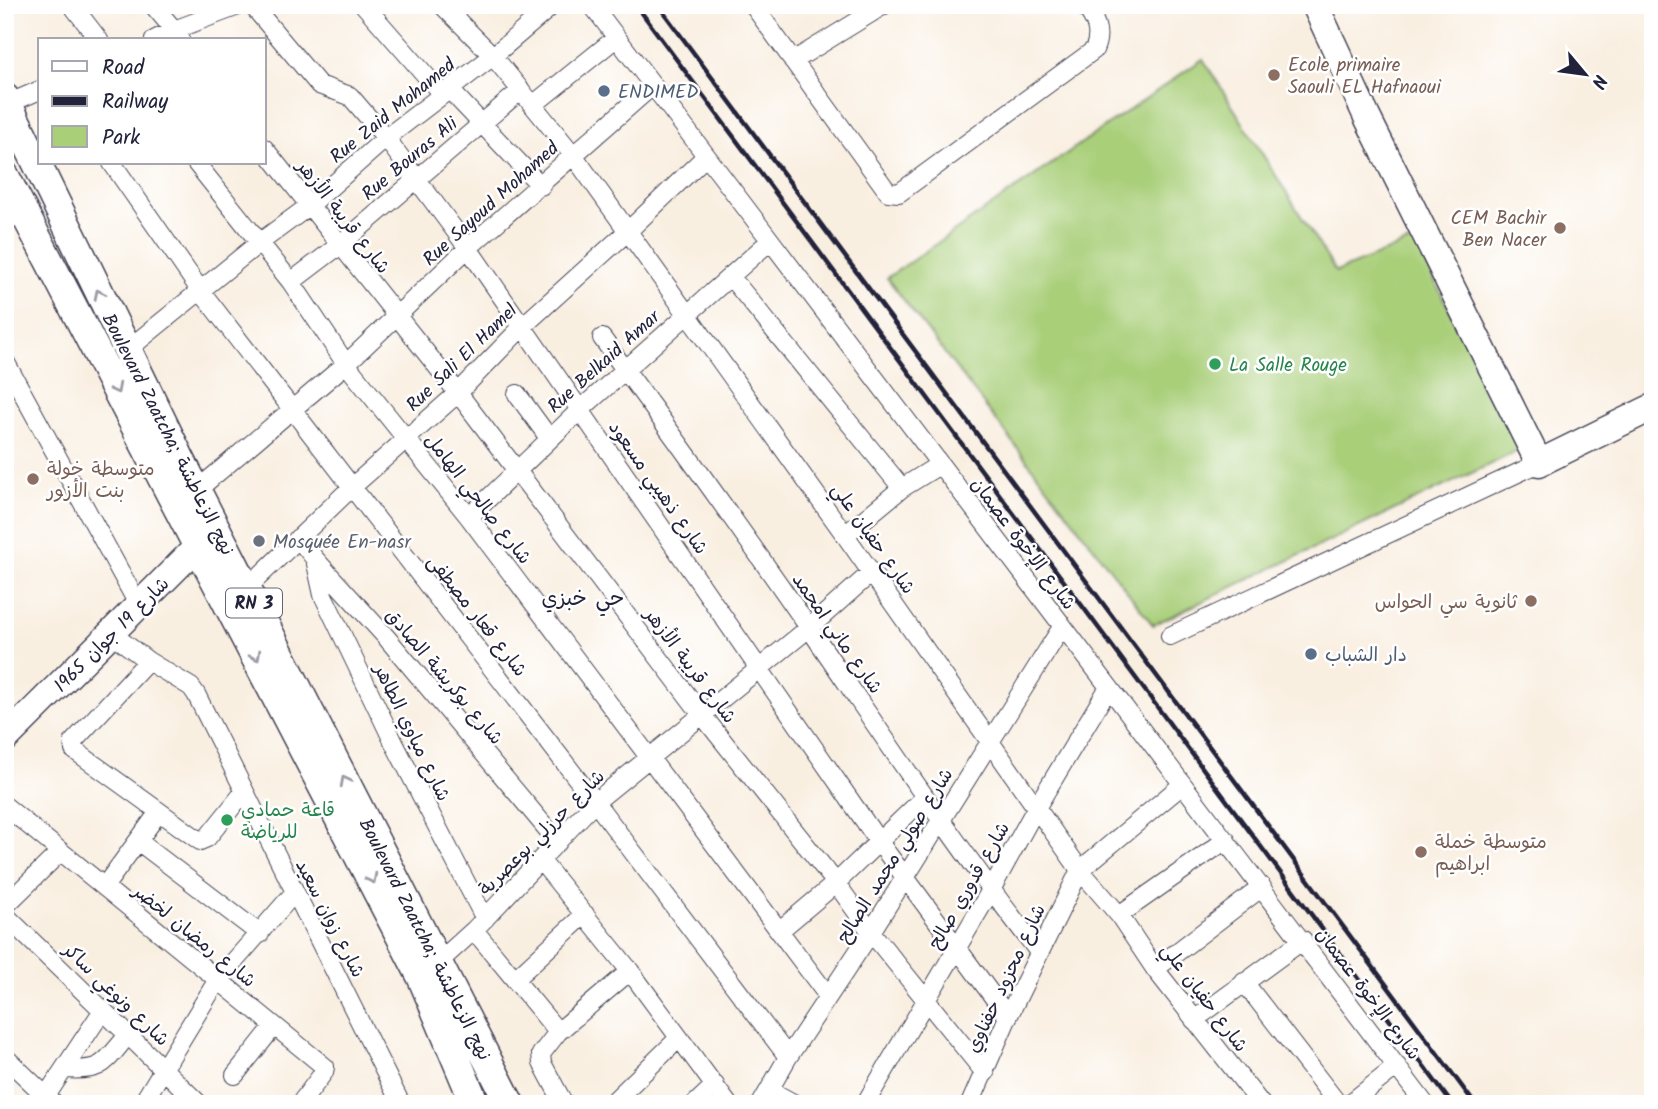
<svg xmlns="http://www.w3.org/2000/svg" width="1658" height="1109" font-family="Kalam,'Playpen Sans Arabic',sans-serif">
	<rect width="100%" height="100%" fill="#fff"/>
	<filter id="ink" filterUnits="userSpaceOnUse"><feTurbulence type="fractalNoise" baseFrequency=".0143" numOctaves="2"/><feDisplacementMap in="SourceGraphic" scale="14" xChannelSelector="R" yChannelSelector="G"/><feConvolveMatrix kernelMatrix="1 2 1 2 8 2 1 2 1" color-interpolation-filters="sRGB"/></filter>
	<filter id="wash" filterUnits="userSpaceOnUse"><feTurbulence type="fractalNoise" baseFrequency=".00686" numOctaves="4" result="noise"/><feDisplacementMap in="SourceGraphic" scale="28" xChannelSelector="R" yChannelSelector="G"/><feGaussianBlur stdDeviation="1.57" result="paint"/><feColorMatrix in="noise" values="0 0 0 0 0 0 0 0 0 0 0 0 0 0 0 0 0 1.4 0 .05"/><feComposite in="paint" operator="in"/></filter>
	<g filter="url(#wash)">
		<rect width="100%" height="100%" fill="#f9efe1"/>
		<path fill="#a9cf79" stroke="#66785a" stroke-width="2" d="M1203,59L1336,272L1414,240L1520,450L1153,625L887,278Z"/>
	</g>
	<g filter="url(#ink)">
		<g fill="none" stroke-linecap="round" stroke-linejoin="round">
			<defs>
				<path id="street" d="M72,5L99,40
					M153,5L180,37
					M252,5L319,85L350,96L386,138L468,248L879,842L1008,1017
					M364,5L442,94
					M442,5L493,56L574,156L845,535L1080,870L1119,915L1155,969L1261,1104
					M592,5L1425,1104
					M753,5L888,192L899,193L1094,50C1102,32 1095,19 1084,5
					M154,40L174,30L241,5
					M793,61L884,5
					M449,89L541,186
					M5,105L40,90
					M533,105L616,38
					M264,148L458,393L703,716L836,883L871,932L985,1073
					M112,163L200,290L595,802L788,1057
					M196,163L291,282L346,364L469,517L828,996
					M5,222L24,213
					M730,276L902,488
					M291,282L341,244L521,90
					M602,338C673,435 744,533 812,632C886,740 958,849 1039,952
					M126,351L259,243L309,206L386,138L493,56L553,5
					M5,361L139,606
					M517,394L549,438
					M197,490L346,364L468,248L652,86
					M469,517L580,410L770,241
					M845,535L902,488L939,465
					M298,538L315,559L386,637L558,842
					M315,559L323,595L394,743L485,919
					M246,589L352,487L458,393L523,326L627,232L705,157
					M112,634L148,661L191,687L196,694L401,1104
					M1170,636L1539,463
					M148,661L73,742L74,750L200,841L207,838L244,792
					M5,806L325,1067L324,1072L300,1104
					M138,841L260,934
					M541,861L630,971L728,1104
					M104,887L159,812
					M5,906L60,852
					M5,915L199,1104
					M1119,915L1226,840
					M474,930L558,1032
					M779,931L836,883L925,797
					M431,969L474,930L595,802L809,628L872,572
					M1155,969L1262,887
					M515,979L585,914
					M1244,982L1338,1104
					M1194,1020L1303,940
					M5,1057L53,1103
					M64,1069C104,1072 104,1063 128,1035
					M235,1075L274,1026
					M769,1090L795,1104
					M46,1096L103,1010
					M142,1104L217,981L294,893
					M564,1104L542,1063L541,1054L558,1032L630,971
					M611,1104L679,1038
					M695,1104L715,1085
					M761,1104L788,1057L871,932L1062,627
					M865,1104L991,890L1036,808L1109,687
					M970,1104L1008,1017L1080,870L1182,785
					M1349,1104L1397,1066"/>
				<path id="secondary" d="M1315,5L1367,117L1539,463L1653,407
					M5,739L198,546L214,536"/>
				<path id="primary" d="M5,98L180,458L510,1104
					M5,176L421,976L475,1104"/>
			</defs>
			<use href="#street" stroke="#424154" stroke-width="20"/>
			<use href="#secondary" stroke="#424154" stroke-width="29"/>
			<use href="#primary" stroke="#424154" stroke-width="31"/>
			<use href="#street" stroke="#fff" stroke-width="18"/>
			<use href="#secondary" stroke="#fff" stroke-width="26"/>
			<use href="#primary" stroke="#fff" stroke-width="28"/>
			<path stroke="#22223b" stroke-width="4.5" d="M636,5L1452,1104
				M658,5L1475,1104"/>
		</g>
		<defs><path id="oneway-chevron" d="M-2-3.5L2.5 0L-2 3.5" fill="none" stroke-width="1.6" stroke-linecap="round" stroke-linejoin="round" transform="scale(1.75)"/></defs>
		<g stroke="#9c9ca7">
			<use href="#oneway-chevron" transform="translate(99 294) rotate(-116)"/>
			<use href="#oneway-chevron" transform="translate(116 389) rotate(63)"/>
			<use href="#oneway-chevron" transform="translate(256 656) rotate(62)"/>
			<use href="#oneway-chevron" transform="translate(345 781) rotate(-117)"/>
			<use href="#oneway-chevron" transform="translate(372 879) rotate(63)"/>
		</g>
	</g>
	<g fill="#8d6e63" stroke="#fff" stroke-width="2.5">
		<circle cx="1274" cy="75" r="7"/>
		<circle cx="1560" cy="228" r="7"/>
		<circle cx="33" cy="479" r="7"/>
		<circle cx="1531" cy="601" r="7"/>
		<circle cx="1421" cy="852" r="7"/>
	</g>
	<g fill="#5c6f8a" stroke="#fff" stroke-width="2.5">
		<circle cx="604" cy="91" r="7"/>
		<circle cx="1311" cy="654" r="7"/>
	</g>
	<g fill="#2e9e5b" stroke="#fff" stroke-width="2.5">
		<circle cx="1215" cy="364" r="7"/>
		<circle cx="227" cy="820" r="7"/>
	</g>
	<circle fill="#6b7280" stroke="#fff" stroke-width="2.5" cx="259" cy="541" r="7"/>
	<g text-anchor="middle" stroke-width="5" stroke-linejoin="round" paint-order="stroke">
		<rect fill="#fff" stroke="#646476" stroke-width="2" x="226" y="588.5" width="56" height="29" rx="5"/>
		<g font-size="18" font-weight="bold" fill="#22223b">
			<text x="254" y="609">RN 3</text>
		</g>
		<g font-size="19" fill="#785e54" stroke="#fff" text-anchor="start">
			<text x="1288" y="71">Ecole primaire<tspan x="1288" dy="22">Saouli EL Hafnaoui</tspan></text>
			<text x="1546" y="224" text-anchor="end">CEM Bachir<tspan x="1546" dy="22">Ben Nacer</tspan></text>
			<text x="47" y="475">متوسطة خولة<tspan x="47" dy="22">بنت الأزور</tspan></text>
			<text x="1517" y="608" text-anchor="end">ثانوية سي الحواس</text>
			<text x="1435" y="848">متوسطة خملة<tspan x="1435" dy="22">ابراهيم</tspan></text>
		</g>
		<g font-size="19" fill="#4e5e75" stroke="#fff" text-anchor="start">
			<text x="618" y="98">ENDIMED</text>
			<text x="1325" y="661">دار الشباب</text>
		</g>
		<g font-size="19" fill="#22223b" stroke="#fff">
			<text transform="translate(392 110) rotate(-39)" y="7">Rue Zaid Mohamed</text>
			<text transform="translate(409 158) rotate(-40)" y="7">Rue Bouras Ali</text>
			<text transform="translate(490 203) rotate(-42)" y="7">Rue Sayoud Mohamed</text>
			<text transform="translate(344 216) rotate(52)" y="7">شارع قريبة الأزهر</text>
			<text transform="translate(461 357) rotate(-44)" y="7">Rue Sali El Hamel</text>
			<text transform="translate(603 361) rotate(-42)" y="7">Rue Belkaid Amar</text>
			<text transform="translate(169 434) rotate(63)" y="7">Boulevard Zaatcha; نهج الزعاطشة</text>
			<text transform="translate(659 487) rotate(55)" y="7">شارع ذهيبي مسعود</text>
			<text transform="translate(479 498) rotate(52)" y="7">شارع صالحي الهامل</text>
			<text transform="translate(874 538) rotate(55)" y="7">شارع حفيان علي</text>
			<text transform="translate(1024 543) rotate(53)" y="7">شارع الإخوة عصمان</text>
			<text transform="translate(478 615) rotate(52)" y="7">شارع قعار مصطفى</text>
			<text transform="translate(838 633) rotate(55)" y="7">شارع ماني امحمد</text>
			<text transform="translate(111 634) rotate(-45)" y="7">شارع 19 جوان 1965</text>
			<text transform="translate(691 665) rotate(53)" y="7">شارع قريبة الأزهر</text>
			<text transform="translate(445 676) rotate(50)" y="7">شارع بوكريشة الصادق</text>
			<text transform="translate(413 732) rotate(64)" y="7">شارع مياوي الطاهر</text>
			<text transform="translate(541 832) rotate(-45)" y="7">شارع حرزلي بوعصرية</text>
			<text transform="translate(894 855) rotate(-58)" y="7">شارع صولي محمد الصالح</text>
			<text transform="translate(968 885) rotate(-60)" y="7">شارع قدوري صالح</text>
			<text transform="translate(331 918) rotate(63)" y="7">شارع زوان سعيد</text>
			<text transform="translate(195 935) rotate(39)" y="7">شارع رمضان لخضر</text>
			<text transform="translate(426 939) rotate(63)" y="7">Boulevard Zaatcha; نهج الزعاطشة</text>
			<text transform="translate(1005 978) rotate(-65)" y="7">شارع محزود حفناوي</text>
			<text transform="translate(1369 993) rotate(53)" y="7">شارع الإخوة عصمان</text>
			<text transform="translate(117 994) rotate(44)" y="7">شارع ونوغي ساكر</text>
			<text transform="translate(1205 997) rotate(53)" y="7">شارع حفيان علي</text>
		</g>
		<g font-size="19" fill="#27864d" stroke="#fff" text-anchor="start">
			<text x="1229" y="371">La Salle Rouge</text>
			<text x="241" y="816">قاعة حمادي<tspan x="241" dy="22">للرياضة</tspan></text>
		</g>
		<g font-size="19" fill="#5b616d" stroke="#fff" text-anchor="start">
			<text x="273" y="548">Mosquée En-nasr</text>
		</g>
		<g font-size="21" fill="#22223b" stroke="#fff">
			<text x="583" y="605">حي خبزي</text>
		</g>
	</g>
	<rect width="1658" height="1109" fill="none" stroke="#fff" stroke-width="28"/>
	<rect x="38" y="38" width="228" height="126" fill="#ffffff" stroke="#a7a7b1" stroke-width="2"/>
	<rect x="52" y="61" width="35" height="10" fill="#ffffff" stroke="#a7a7b1" stroke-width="2"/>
	<text x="102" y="74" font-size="21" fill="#22223b">Road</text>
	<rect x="52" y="96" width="35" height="10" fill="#22223b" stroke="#a7a7b1" stroke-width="2"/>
	<text x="102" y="108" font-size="21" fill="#22223b">Railway</text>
	<rect x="52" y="126" width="35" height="21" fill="#a9cf79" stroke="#a7a7b1" stroke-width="2"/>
	<text x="102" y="144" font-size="21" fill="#22223b">Park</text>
	<g transform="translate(1585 74) rotate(119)" stroke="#ffffff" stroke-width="5" paint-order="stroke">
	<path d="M0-5L12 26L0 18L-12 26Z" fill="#22223b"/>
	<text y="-10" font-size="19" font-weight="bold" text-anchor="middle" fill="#22223b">N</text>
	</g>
</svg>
